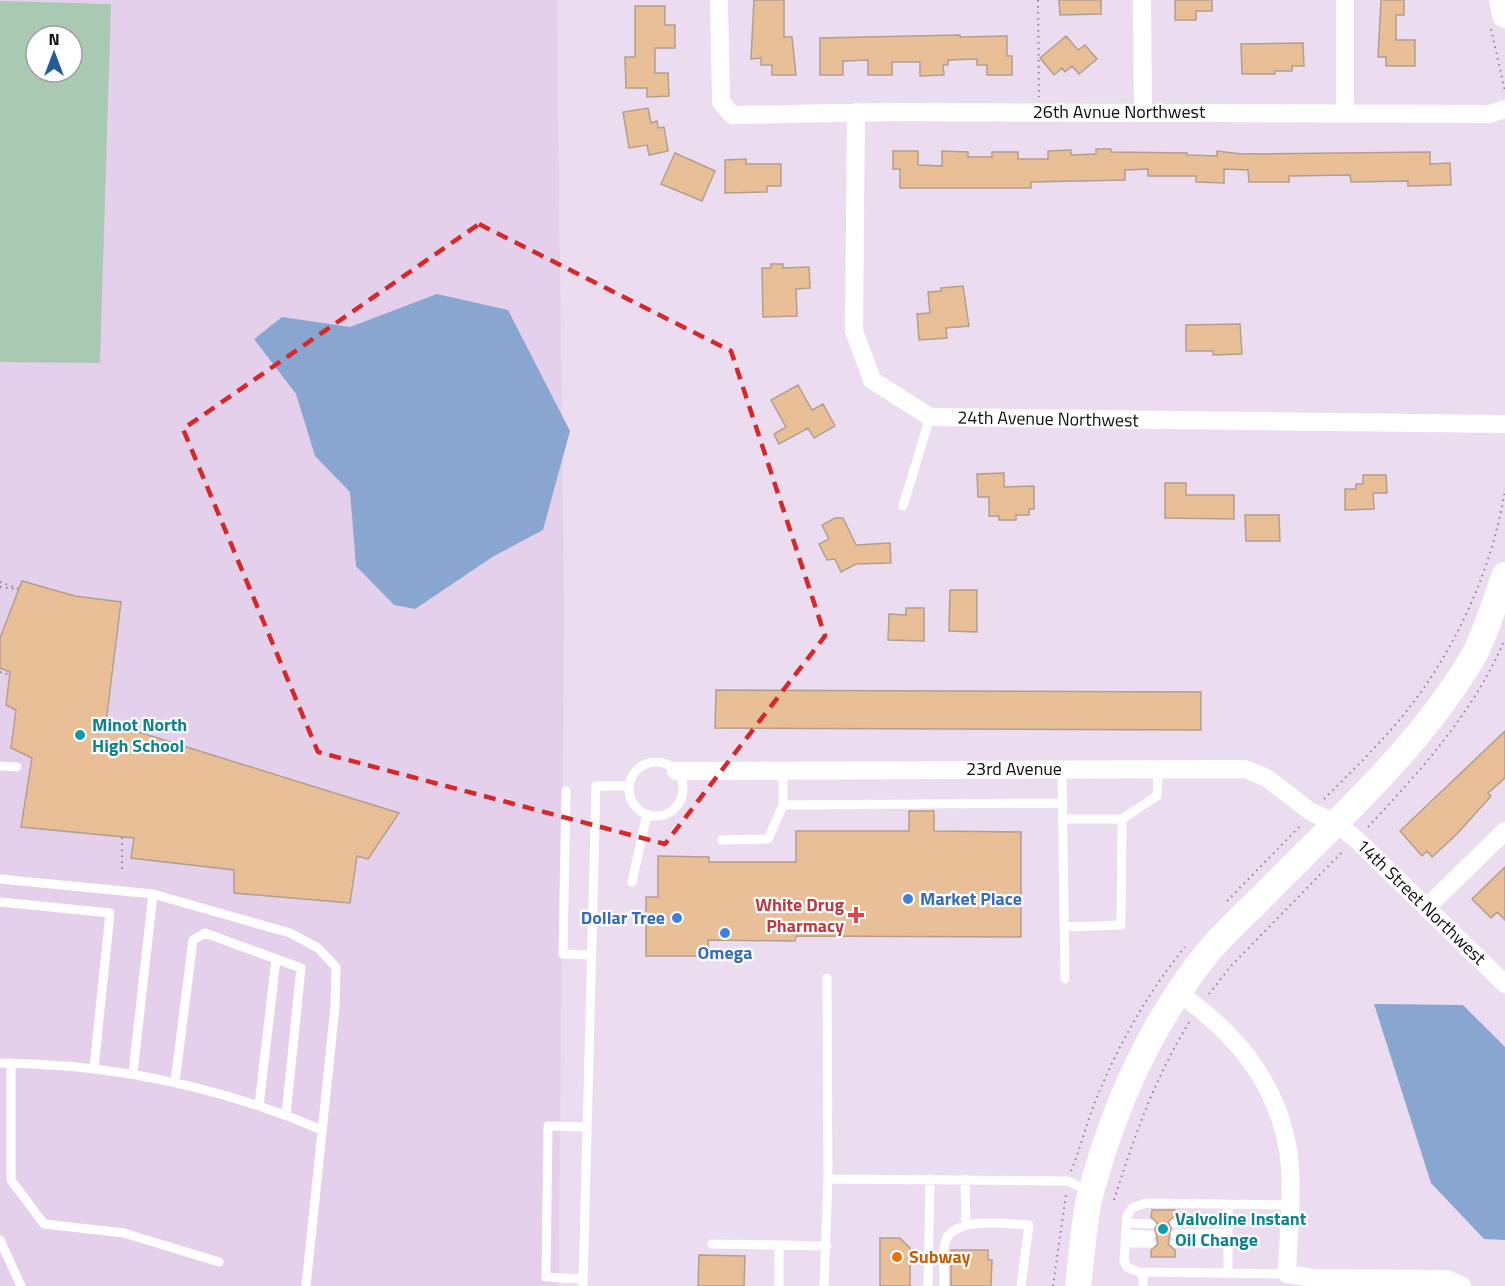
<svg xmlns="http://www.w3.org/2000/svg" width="1505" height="1286" font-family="'Titillium Web',sans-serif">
	<rect width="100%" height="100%" fill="#ecdcf0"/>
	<path fill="#e5d0eb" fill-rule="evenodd" d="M0,0H557L564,612L559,1286H0ZM36,36H72V72H36Z"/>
	<path fill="#a9c9b3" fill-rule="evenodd" d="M0,1L111,4L100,363L0,362ZM36,36H72V72H36Z"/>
	<path fill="#89a6d1" d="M437,294L508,310L570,431L543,530L494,556L415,609L394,605L356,566L350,492L315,456L296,394L254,339L282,317L350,327Z
		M1374,1004L1463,1005L1505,1047V1240L1484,1239L1431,1183Z"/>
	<path fill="#e9bf98" stroke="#b29f8e" stroke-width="1.5" d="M754,0H784V37H792L796,75H772V65H761V58L751,59Z
		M1059,0H1101V14L1060,15Z
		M1175,0H1212V11H1196V20H1175Z
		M1381,0H1404V15H1396V40H1415V66H1386V57H1378Z
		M635,6H665V25H675V48H655V73H668L669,96L647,97V88H626L625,57H635Z
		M960,35V37L1007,36V56H1012V75H987V65H977V59L948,60V65H943L944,75L920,76V62H892V75H868V60L843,61V75H820V38Z
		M1066,36L1078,50L1085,45L1097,59L1079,74L1072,66L1065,72L1062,68L1054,75L1040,58Z
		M1303,43L1304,66H1292V71H1275V74H1242L1241,44Z
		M648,108L651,123L657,121L658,128L664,127L668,151L649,155L647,145L629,148L623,112Z
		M1096,149H1111V152L1187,153V155L1217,156V151L1242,154L1430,152V164L1450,163L1451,185L1408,186V181L1351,182L1350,175L1289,176V182H1249L1248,170L1224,169V183L1196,182V176H1148V169L1125,170V180L1031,182V188H900V169H893V151H918V165L942,166V151L968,152V157H992V152H1018V159H1048V151L1071,150V155L1096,154Z
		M675,153L715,171L702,201L661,184Z
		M746,159V164H781V186H767V192L725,193V160Z
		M771,264H783V268L809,267L810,288L796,289L797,316L763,317L762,268H771Z
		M963,286L969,326L946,328L947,338L919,340L917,314L930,313L928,292L941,291V288Z
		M1240,324L1242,354L1213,355V351H1186V325Z
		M798,385L812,410L823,404L835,426L814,438L808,428L779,444L774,434L786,427L771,400Z
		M1004,473V487L1034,486V509H1029V515H1016V520H999V516H989V497H978L977,474Z
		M1363,475H1386L1387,493H1373L1374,509L1345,510V489H1356V484H1363Z
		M1165,483H1186V495H1234V519L1165,518Z
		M1245,515H1279L1280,541H1246Z
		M835,518H843L856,545L890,543L891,563L856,564L841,572L835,559L827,560L819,544L829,539L822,525Z
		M22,581L75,596L121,602L106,722L399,813L368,859L357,856L350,903L234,893V870L131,858L134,838L21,827L32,758L11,748L16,710L6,705L10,672L0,668V638Z
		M950,590H977V632L949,631Z
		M906,608H924V641L888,640L889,614L906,615Z
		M716,690L1201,692V730L715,728Z
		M1505,731V778L1488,793L1491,796L1457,834L1432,857L1427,851L1422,856L1400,831Z
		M909,811H934V831L1021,832V937L796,936L795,941L708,940L709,956H646V897H658V856L709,857V862H796V831H909Z
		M1505,867V920L1497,912L1491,918L1472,899Z
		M1152,1210H1175V1216L1168,1222L1171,1228L1168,1244L1175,1250V1257H1151V1250L1158,1244L1155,1229L1158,1224L1151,1217Z
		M880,1238H900L910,1248V1286H880Z
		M951,1250H988V1260H992L991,1286H951Z
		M699,1255L745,1256L744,1286H698Z"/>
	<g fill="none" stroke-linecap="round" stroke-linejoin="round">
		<path stroke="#8e8391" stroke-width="2" stroke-dasharray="1.5 4.5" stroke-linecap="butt" d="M1038,0L1039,97
			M1491,29L1505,91
			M0,582L19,589
			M0,587L15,589
			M0,672L10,675
			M1324,799C1352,771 1380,744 1405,713C1455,651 1493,568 1505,489
			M1368,827C1421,770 1474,712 1505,639
			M122,869V837
			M1227,901L1300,826
			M1209,994L1231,966L1344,850
			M1071,1171C1081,1147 1087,1121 1097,1097C1119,1044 1148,992 1185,947
			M1114,1200C1134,1137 1155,1077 1190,1021
			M1053,1286L1066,1194"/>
		<path stroke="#fff" stroke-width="9" d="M903,506L930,417
			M629 789a27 27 0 1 1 54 0a27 27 0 1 1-54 0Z
			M0,766L17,767
			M783,769V805L1063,803
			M1062,770L1065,979
			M566,791L563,954L591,955
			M1063,819H1122
			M722,840L768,839L783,805
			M0,879L153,894L290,933L318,948L336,967L335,1007L306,1286
			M632,882L647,814
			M0,902L110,913L94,1068
			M1064,927L1121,925L1122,819L1157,796L1158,770
			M0,1063C111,1064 219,1086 322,1130
			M11,1063V1180L44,1224L124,1233L219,1262
			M133,1073L153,894
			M175,1082L193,940L205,933L301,968L286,1115
			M259,1106L276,959
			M828,1179L1068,1181L1091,1192
			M965,1179L966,1224
			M1228,1204V1273
			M1127,1223L1151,1224
			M1175,1223H1228
			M1126,1234L1151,1235
			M1175,1234L1228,1233
			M0,1240L21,1286
			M1125,1243H1151
			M1175,1243H1228
			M712,1244L779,1245
			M1143,1272V1286
			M1287,1274L1139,1272L1127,1267L1124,1261L1127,1216L1132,1208L1146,1203L1289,1205
			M583,1279L546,1277L548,1126L587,1127
			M583,1286L596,786H629
			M779,1286V1245L827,1246
			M824,1286L828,1179L827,978
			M928,1286L930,1179
			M944,1286C945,1272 941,1253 946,1240C955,1216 1008,1224 1029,1225L1021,1286"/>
		<path stroke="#fff" stroke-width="18" d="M719,0L721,102L732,115L892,112L1489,114L1505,109
			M1142,0L1143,112
			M1345,0V113
			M856,112L854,331L872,380L930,417L1505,424
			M676,771L1245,769L1267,778L1311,812L1336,823L1356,839L1505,984
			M1427,907L1505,831
			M1179,993C1235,1033 1276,1080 1288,1150C1294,1184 1288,1238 1287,1274L1314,1278L1447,1279L1462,1286"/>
		<path stroke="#fff" stroke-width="26" d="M1502,0L1505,15
			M1078,1286C1082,1257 1083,1225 1090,1196C1113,1108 1151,1023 1208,952C1224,933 1244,915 1262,897C1336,821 1420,748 1474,655C1487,631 1495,600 1505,575"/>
	</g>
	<path fill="none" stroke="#d62828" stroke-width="4.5" stroke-dasharray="12 8" stroke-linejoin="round" d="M479,224L731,351L825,636L665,844L318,752L183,429Z"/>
	<g fill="#0f9aa8" stroke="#fff" stroke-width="2">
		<circle cx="80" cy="735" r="6"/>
		<circle cx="1163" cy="1229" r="6"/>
	</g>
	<g fill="#3f7fe0" stroke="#fff" stroke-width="2">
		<circle cx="908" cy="899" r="6"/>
		<circle cx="677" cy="918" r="6"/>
		<circle cx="725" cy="933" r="6"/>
	</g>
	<path fill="#e0444e" stroke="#fff" stroke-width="2" d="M853 906h6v6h6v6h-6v6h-6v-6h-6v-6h6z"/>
	<circle fill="#e8710a" stroke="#fff" stroke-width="2" cx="897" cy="1257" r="6"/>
	<g text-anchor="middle" stroke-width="4.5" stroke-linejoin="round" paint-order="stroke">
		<g font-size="18" fill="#110c13" stroke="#fff">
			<text x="1119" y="118">26th Avnue Northwest</text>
			<text transform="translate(1048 419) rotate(1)" y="6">24th Avenue Northwest</text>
			<text x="1014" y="775">23rd Avenue</text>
			<text transform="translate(1421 902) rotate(44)" y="6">14th Street Northwest</text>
		</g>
		<g font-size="18" font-weight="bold" fill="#0d838f" stroke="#fff" text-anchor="start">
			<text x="92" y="731">Minot North<tspan x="92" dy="21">High School</tspan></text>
			<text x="1175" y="1225">Valvoline Instant<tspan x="1175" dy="21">Oil Change</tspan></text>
		</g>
		<g font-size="18" font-weight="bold" fill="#366cbe" stroke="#fff" text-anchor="start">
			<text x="920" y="905">Market Place</text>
			<text x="665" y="924" text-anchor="end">Dollar Tree</text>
			<text x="725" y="959" text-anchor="middle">Omega</text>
		</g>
		<g font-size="18" font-weight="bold" fill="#be3a42" stroke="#fff" text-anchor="end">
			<text x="844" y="911">White Drug<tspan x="844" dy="21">Pharmacy</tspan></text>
		</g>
		<g font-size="18" font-weight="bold" fill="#c56008" stroke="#fff" text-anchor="start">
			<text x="909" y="1263">Subway</text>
		</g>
	</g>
	<g transform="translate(54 54)"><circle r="28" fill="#ffffff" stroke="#a09ea1" stroke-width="1.5"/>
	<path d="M0-4.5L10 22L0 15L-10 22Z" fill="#235b93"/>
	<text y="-9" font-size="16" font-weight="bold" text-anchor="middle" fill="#110c13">N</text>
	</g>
</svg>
